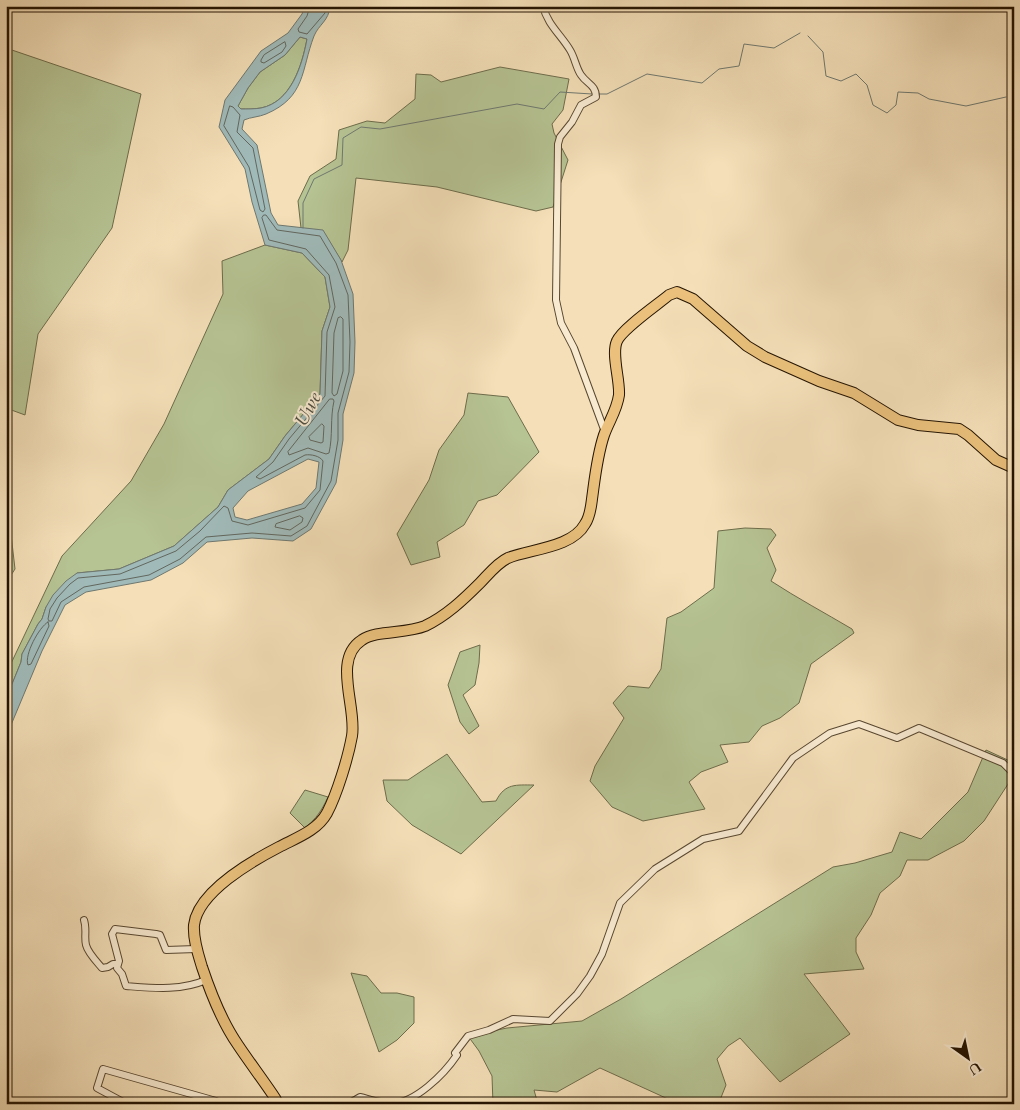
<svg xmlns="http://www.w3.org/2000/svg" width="1020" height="1110" font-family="Cardo,serif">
	<rect width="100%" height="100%" fill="#f4dfb8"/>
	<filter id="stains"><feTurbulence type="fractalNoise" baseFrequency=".004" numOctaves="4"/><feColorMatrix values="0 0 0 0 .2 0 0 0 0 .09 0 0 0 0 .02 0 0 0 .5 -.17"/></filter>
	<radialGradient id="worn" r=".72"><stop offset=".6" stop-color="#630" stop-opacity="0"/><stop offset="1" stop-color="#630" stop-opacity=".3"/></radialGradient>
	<path fill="#b6c393" stroke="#6d6c4a" d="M300,37L307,39C302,65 291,102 261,108C255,109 247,109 241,109L238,106L248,88L260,72L285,55Z
		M6,48L141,94L112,228L38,334L25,415L6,408V283L12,277L6,274Z
		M500,67L569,79L563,110L552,124L554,133L568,160L553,207L536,211L437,187L356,178L348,250L342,262L323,231L301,228L298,201L310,176L336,159L339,130L367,121L385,123L415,99L416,74L431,75L441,82Z
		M265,245L302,253L325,277L330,307L322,331L320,394L285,436L269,459L228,490L218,507L174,546L119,569L77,573L46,607L42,619L38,624L22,654L21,662L6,699V674L62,556L131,481L164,424L223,294L222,261Z
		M468,393L508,397L539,452L497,495L478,501L464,525L437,542L440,557L411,565L397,534L429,480L439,450L464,415Z
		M6,491L15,569L6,583Z
		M745,528L771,529L776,535L767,548L776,570L771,581C797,598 825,613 852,629L854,633L811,664L799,703L780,718L762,726L749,742L720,745L728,762L701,772L689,782L705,809L643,821L612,807L590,781L595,766L624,718L613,703L628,686L649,688L661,669L667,618L681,612L714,588L718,531Z
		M480,645L479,663L475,685L463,695L479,726L469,734L460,722L448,685L460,652Z
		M986,750L1012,762L1010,781L984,821L964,841L928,860H907L900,876L880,893L871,915L856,938V952L864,969L804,974L850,1034L780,1082L740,1038L728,1046L717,1059L726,1085L720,1100L714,1104H679L600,1068L557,1092L534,1090L538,1104H493L492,1076L479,1051L468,1036L507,1028L582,1021L621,999L833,867L855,863L892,852L900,832L921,839L968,792Z
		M447,754L482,802L496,801C505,783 516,785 534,785L461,854L412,825L387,801L383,780H408Z
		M305,790L328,797C322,810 316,819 305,828L290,813Z
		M351,973L367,976L381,993H397L414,997V1023L397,1040L379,1052Z"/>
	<path fill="#a0bab9" stroke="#6e7870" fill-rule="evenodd" d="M305,6H330C329,21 319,24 314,36C301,70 306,97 266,114C259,117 251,117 244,120L242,129L257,145L271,213L278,225L323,230L341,260L353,294L355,342L354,373L343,414V440L336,483L311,529L293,541L252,538L207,542L183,563L151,580L86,592L65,605L42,651L6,737V699L21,662L22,654L38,624L42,619L46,607L53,595L66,581L77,573L119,569L174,546L218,507L228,490L269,459L285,436L320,394L322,331L330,307L325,277L302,253L265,245L252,202L245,169L219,127L225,100L261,51L288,33L302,14ZM300,37L307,39C302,66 291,102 261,108C255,109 247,109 241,109L238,106L248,88L260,72L285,55ZM308,459L319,462L316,488L302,504L247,520L235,517L233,508L248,491Z"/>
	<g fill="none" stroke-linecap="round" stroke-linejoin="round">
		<path stroke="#62675e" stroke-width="1" d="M310,6L307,16L298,29L299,32L307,34L325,13V6
			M285,42L286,46L282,52L264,63L261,62V60L264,55Z
			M230,106L233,107L240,115L237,132L253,148L265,209L263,212L260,210L249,167L224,126Z
			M264,215H266L277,230L320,236L336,263L348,295L350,342L349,372L338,413V440L331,481L307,526L291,536L252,533L206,537L180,559L149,575L84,587L61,602L52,621H49L48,619L50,609L57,598L70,584L78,578L120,574L176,551L200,531L224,506L228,508L232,521L248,525L305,508L320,490L323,461C320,456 311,454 305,455L260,479L256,477L273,462L289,439L325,396L327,332L335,307L329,275L306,249L269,240L262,218Z
			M341,317L343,319V371L337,394L334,396L332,393L334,333L338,318Z
			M330,399H333L334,401C330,418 333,436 329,453L326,454L308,448L289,455L288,452Z
			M322,424L324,426L323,442L321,443L310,440L309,437Z
			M300,516L303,518L302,522L290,530L275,527L276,524Z
			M48,622L49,626L31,664L28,665C24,655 39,627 48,622Z"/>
		<path stroke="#6e7870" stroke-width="1" d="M808,36L823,52L826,76L841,81L856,74L867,85L873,105L887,113L896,105L898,92L918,93L929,99L966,106L1006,97
			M599,94H607L647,74L702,83L719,69L739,66L744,44L774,48L800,33
			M303,228V203L314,179L342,165L343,138L361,127L380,129L517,104L544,109L560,92L592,94
			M408,1104H412"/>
		<defs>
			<path id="minor" d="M543,6C547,24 561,35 570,50C575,58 576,68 581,75C587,84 596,85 596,97L581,105L572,122L560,137L558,144L556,300L561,323L574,348L605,432
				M84,920C87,929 84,937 86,945C88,953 97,962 102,968L108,967L113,964H118
				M196,949L166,950L160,935L156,934L115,929L112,934L119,961L117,968L122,974L126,986C153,988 181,991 206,980
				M123,1104V1102L97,1088L103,1069L216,1101L218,1104
				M348,1104L360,1097C369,1099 380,1103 390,1103C414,1105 445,1073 457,1055L455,1053L468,1036L489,1030L513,1019L550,1021L577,994L590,976L602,954L620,903L655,869L703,839L739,831L793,758L830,733L859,724L897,738L919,728L1003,763L1014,774"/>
			<path id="primary" d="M278,1104L275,1098C263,1080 250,1063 238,1045C222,1022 211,994 202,967C198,954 193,939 194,925C198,892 252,861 279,847C296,838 317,831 327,813C337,794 348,758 352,736C357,707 332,659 362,640C376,630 406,634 425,626C446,616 463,600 480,583C488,575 497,563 508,558C530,549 572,548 585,524C590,517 591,507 592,499C595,477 597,456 604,435C609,421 617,410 619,395C620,379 611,354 617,341C622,329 657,305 669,295L677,292L693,299L747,346L765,357L819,381L854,393L898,420L918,425L959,429L968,435L996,460L1014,468"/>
		</defs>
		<use href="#minor" stroke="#584730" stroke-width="8"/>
		<use href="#primary" stroke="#241402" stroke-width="12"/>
		<use href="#minor" stroke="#f8ead1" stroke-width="6"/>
		<use href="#primary" stroke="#eac07c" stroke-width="10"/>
	</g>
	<g text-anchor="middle" stroke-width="4" stroke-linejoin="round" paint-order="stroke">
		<g font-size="19" font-style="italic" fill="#4f4e42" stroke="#f8ead1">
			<text transform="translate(307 409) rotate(-63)" y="7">Uwe</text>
		</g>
	</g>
	<rect width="1020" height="1110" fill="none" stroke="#f4dfb8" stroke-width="25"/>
	<rect x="8" y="8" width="1005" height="1095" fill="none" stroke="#241402" stroke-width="2.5"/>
	<rect x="12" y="12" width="995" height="1085" fill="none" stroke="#241402"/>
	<g transform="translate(968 1058) rotate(147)" stroke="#f8ead1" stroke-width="4" paint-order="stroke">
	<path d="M0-4L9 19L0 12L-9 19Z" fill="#241402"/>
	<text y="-8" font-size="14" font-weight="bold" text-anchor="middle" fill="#241402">U</text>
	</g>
	<rect width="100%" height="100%" filter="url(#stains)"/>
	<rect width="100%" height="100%" fill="url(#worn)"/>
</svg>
